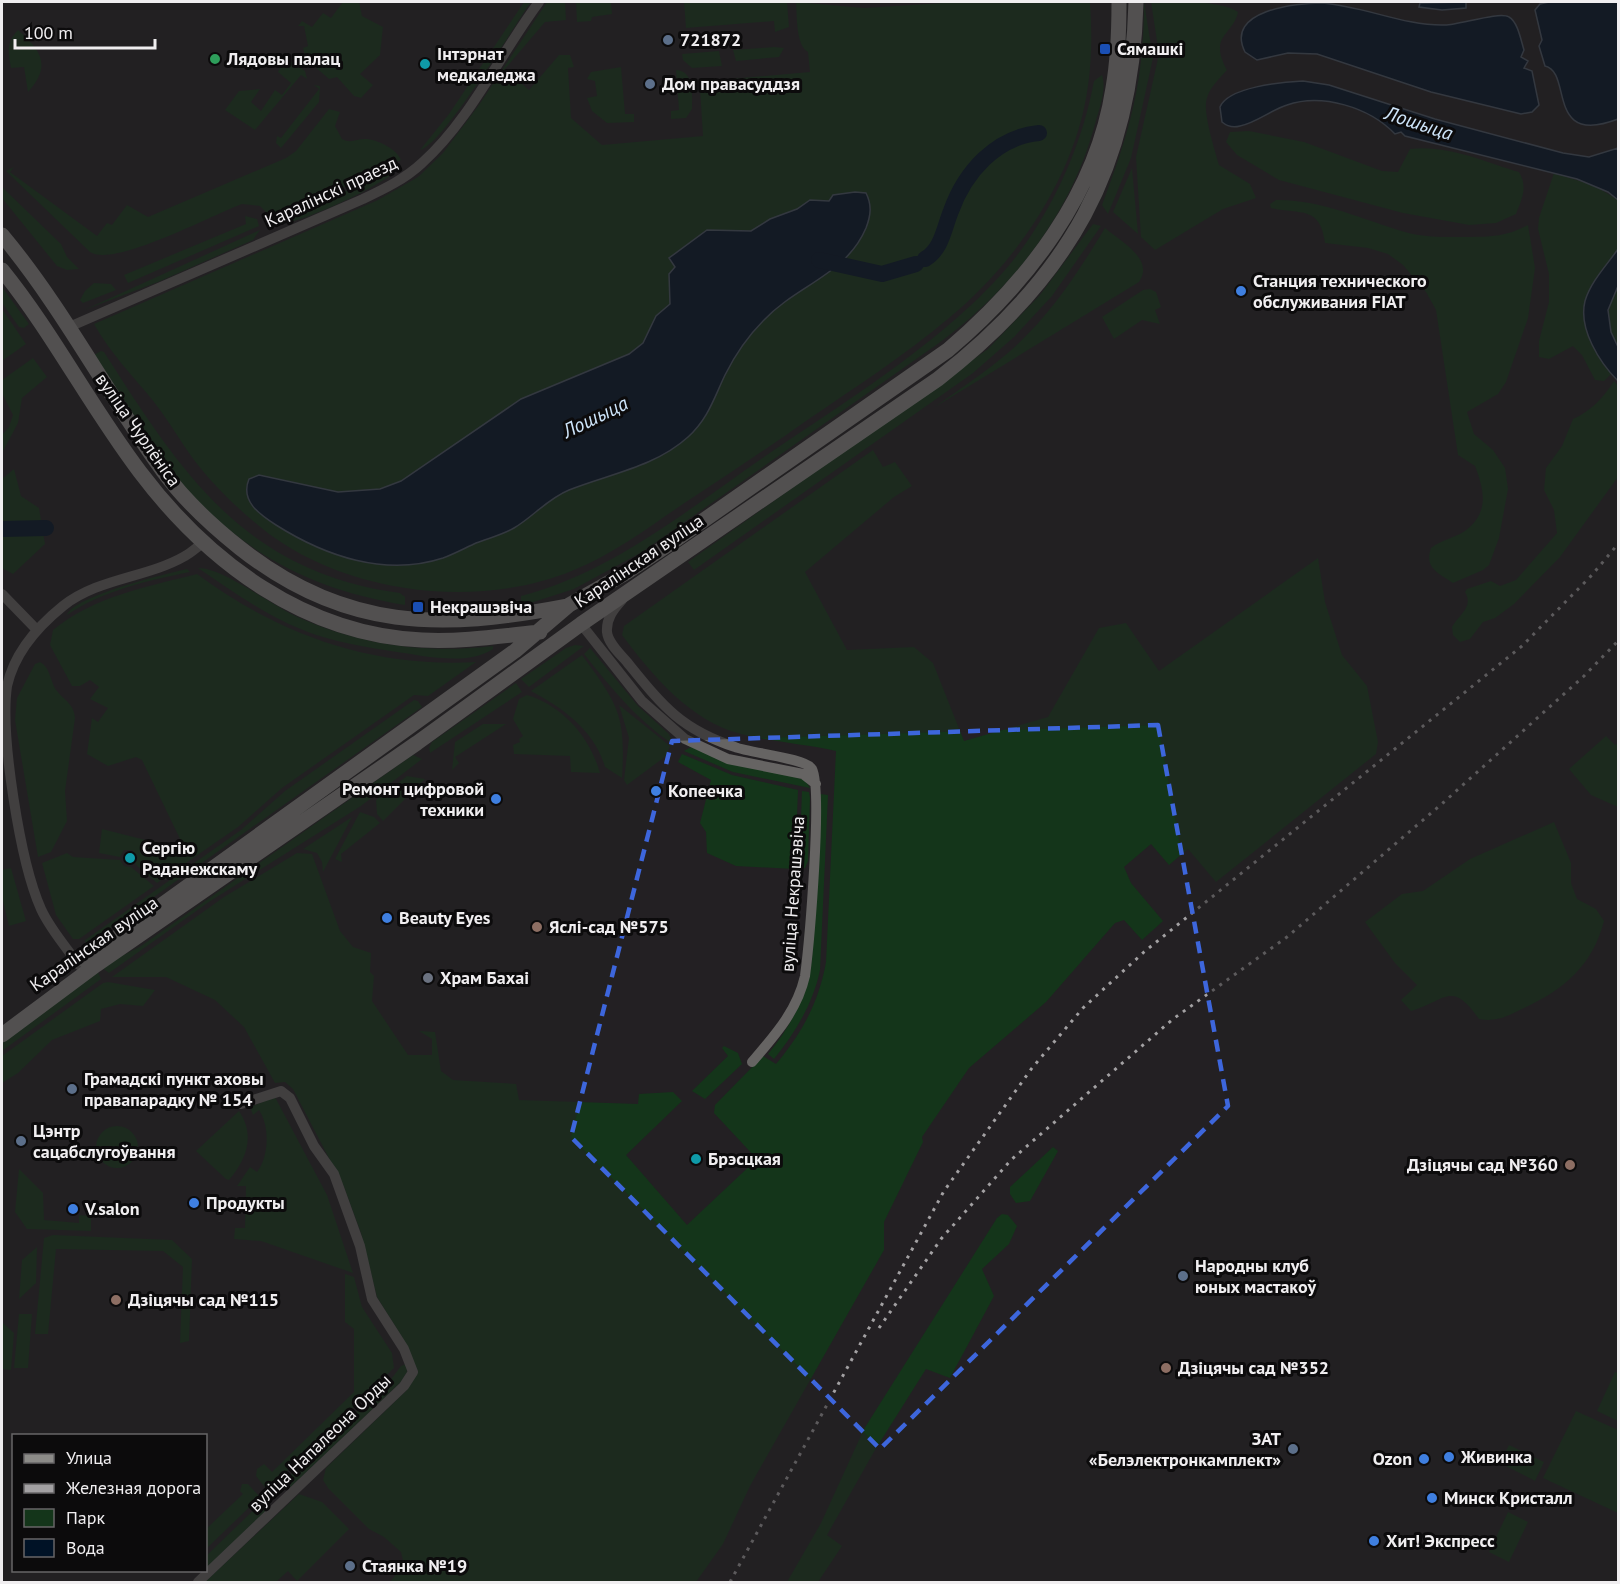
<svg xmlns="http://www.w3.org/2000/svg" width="1620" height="1584" font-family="'PT Sans',sans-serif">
	<rect width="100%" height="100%" fill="#232023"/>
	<path fill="#14351a" d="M343,2H359L362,16L383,27L380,55L360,74L373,85L361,98L354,96L337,77L329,79L306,59L303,48L308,46L304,26H298L302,21L312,27L323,13L331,18Z
		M524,2H531C513,27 444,144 420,150L449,114Z
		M547,2H565L566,20L545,22L505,69L529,90L559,55H570L574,67L568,68L571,118L602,145L703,136L700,89L707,81L810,72L808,52C796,46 797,16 796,2L864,8L959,2H1090C1092,30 1092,58 1088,86C1076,175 1017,262 949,318C904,356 854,388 806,421C765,450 724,477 683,504C648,528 613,554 574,570C477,611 341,594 259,526C236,507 212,484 194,460C180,441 169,421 154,402C133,376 110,353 94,324L378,200L418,177L443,153L479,105Z
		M576,2H611L612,14L592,17L591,21L577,22Z
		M684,2H787L789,27L775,32L774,21L686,28Z
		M1144,2L1153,58L1131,158L1108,214L1102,205C1130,131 1144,82 1144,2Z
		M1151,2C1173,1 1221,0 1238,12C1233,36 1208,35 1227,70C1220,78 1210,87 1207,98C1202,111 1215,150 1219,165L1250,184L1256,198L1223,209L1155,250L1141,237L1136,157L1159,54Z
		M18,30C41,50 52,66 28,92L24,67L11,68C8,51 6,43 18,30Z
		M774,47L784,48L779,57L736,61L733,50Z
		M719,51L722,66L692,68L683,60L682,54Z
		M283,61H290L305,71L307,79L301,75L255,130L225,110L239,91L260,89L251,102L261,111L275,90L282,95L291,83L278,72Z
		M621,67L625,114H634V122L607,123L592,111L587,98L597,96L595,81L587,79L591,72Z
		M676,70C695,71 692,95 692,109L686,118L671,119V111L679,110Z
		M1102,75C1107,90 1099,109 1095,124C1071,214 1013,288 939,343L642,552L574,589L521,606V596C613,572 687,510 764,457C849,399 968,327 1026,243C1060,194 1083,139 1094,81Z
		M314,85L320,86L319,102L281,148L276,143L277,136L281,138L319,89Z
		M329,109L340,112L335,126L342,139C351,144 356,139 365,139C377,139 397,149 401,160L274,220L260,206L242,204C214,214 114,268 90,252L6,171L14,167L10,172L97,236L107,223L112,225L127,205L148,217L286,158L296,151Z
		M1249,131L1304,142L1382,171L1398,172L1410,149C1446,144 1486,162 1519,172C1528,187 1522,199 1516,214L1496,223L1469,225L1403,213L1279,180L1237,155L1226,142L1230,132Z
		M401,165C395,181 292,228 276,224Z
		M1132,168L1138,234L1113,212Z
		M1554,173L1595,186L1618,200V249L1585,302C1583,327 1596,353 1611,374L1604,381L1595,380L1582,355L1573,346L1549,359L1539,357V341L1549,302V274L1538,229L1539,218Z
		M2,187L61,244L67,257L79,269L67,270L57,266L2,198Z
		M1276,200C1320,199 1364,220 1405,232C1425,238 1450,237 1470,237C1492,237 1508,236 1528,225L1535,268L1528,318L1506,382L1498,394L1467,412L1474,434L1493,450L1505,468L1508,489L1499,538L1489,565L1483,570L1453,583C1438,573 1424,568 1431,548C1441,540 1454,538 1465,531C1490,512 1484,490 1475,466L1458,455L1436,310L1426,292L1403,265L1388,254L1368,248L1325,243C1320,205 1301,215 1271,208L1270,204Z
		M245,216L257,219L259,226L128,283L124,275L246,224Z
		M1093,224L1101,226L1052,296L1014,337L973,373L694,570L688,562L988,349L1040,295Z
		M1105,228C1120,241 1155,259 1139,282L935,407C959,389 986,372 1009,352C1049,317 1078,273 1105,228Z
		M260,230L253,240L158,282L84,310Z
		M94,283L111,284L116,290L83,303L80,300L85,291Z
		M1618,286V347C1606,325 1605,307 1618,286Z
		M2,287L29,324L24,328L19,327L2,303Z
		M1150,289L1156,292L1161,307L1155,310L1160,324L1142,320L1114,339L1102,317L1143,290Z
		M2,309L26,344L2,361Z
		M101,351L104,352C182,474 245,572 400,593L405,597V605C320,591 254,560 194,497C172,475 157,449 140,424C124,401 108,379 94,355Z
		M33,358L47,377L22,398L18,423L2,453V435L9,427L13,415L2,393V380Z
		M1614,381L1618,386V477L1560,557L1514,604L1495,618L1483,622L1470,639L1460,642L1453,635L1452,627C1459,614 1474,607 1465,592L1467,589L1491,581L1500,586L1516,580L1557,533L1554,510L1544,490L1546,468L1562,446L1573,419C1590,412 1604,397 1614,381Z
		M873,450L883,467L895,462L912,486L894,497L805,572L847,650L914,647L933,663L964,741L1048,717L1099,628L1126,623L1159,671L1318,558L1325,602L1342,655L1367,686L1378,742L1376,754L1216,882L1188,849L1169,865L1151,844L1124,867L1131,883L1163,921L1142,940L1124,920L1115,923L1046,1002L969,1068L922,1137L923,1142L884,1222V1250L750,1486L723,1544L696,1582H390L404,1564L401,1552L384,1537L369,1529L328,1488L323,1480L326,1468L406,1391L418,1371L402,1337L377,1297L361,1233L344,1187L293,1089L285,1082L275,1083L244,1027L215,1000L166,977H112L224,897L297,853L312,854L340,931L353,947L371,953L370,972L374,976L372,1001L408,1055H432V1039L419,1031L435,1032L441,1071L453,1080L516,1084L519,1100L638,1104L639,1094L673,1092L682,1101L626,1155L687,1225L757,1159L714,1113L715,1105L763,1056L776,1064C802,1033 819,1002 826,962L836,751C805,744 772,742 741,734C690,721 652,675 622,635L624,626Z
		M14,469L21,496L39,508L45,544L13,574L2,568V479Z
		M198,568C222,567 274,607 300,618C360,645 427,654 493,646V649C474,662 445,659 422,656C388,650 356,647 323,637C278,624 236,594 198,568Z
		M187,569L190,572C149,580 102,591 67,615C74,596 165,574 187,569Z
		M197,574C279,635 373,668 476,662L428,696L414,695L282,788L238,827L157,883L135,864L138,857L132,850H124L120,857L99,853L102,829L173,847L180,839L142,760L136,757L108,766L87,754L92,718L98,722L108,708L90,699L99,687L90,680L80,686H72L50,645L53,630C95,596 146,587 197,574Z
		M575,645L584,646L529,687L521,679L566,648Z
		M590,648L638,706L669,734L673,744C637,720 611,688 584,654Z
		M582,655C618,704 626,715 622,778L605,767C595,731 563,708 531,691Z
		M40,662C51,668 50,682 57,691C65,701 74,704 75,718L65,791L67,821L51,852L38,857L15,720L17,698L35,664Z
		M516,683L522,692L430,753L429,748L432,742Z
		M527,695C563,706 590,737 600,773L571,772L570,756L514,754L513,745L520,742L519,739L523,736L513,719L519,699Z
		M414,700L418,701L422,707L86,945L85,940L241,830L285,791Z
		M619,705L670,746L666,756L627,785L624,780L629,738Z
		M483,724H506L455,757L459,763L452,770L455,742Z
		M1606,736L1615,745L1618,743V807L1591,795L1569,769Z
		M691,747L805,780L810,788L733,772L684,751Z
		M682,754L732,775L798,790L795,869L736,866L707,853L706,832L700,823L711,780L678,762Z
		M413,755L422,759L361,806L209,902L109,973L101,967L141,946Z
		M407,776L425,779L383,821L377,814L376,800Z
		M802,791L809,792L810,798L808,861L805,868L799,869Z
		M820,794L828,795L820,970C813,1004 795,1033 774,1059L768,1054C792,1025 806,996 812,959Z
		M360,812L374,817L380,823L341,854L342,862L335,859Z
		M352,817L323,872L322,862L317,853L303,849Z
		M1554,822L1571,863V883L1577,899L1596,909L1604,921C1592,967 1563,990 1522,1009C1506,1017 1496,1022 1479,1019C1451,979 1446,1001 1411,1011L1401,1000L1417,985L1395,963L1365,922L1402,894L1423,891L1470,859Z
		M67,853L73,857L120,860L124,866L131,867L154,886L79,939H73L56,915L42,863Z
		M11,868L26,921L9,926L2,897V870Z
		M97,970L101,979L2,1051V1040Z
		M108,982L155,990L143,1006L120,1004L101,1009L100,1021L52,1040L18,1073L2,1083V1056L103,983Z
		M724,1046L738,1053L742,1064L705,1099L692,1091L728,1056L722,1048Z
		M275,1097L327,1195L353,1273L261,1241L234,1239L235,1228H245L246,1186H237L250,1167L257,1172C269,1157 270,1126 259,1110L253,1115L250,1107Z
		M239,1111C256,1136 246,1160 229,1180L226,1179L196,1151Z
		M96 1147a21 21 0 1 1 42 0a21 21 0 1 1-42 0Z
		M1053,1147L1058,1151L1030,1201L1016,1203L1010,1194V1187Z
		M19,1169L43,1193L44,1220L79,1223V1215L91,1216V1231L27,1229L15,1212Z
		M1002,1214L1008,1215L1017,1226L1009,1244L982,1269L994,1296L950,1378L926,1369L875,1450L827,1535L842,1546L818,1582H787L821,1523L864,1429L997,1218Z
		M53,1235L172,1240L192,1259L189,1341L180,1343L183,1267L163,1251L56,1249L48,1334H35L44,1238Z
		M37,1247L36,1283L19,1299L22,1260Z
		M345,1274L354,1277L362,1307L392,1353L394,1368L267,1490L256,1476L257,1469L264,1464L272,1472L354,1392V1329L345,1322Z
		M19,1314H32L28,1368H14Z
		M2,1322L14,1333L11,1370L2,1369Z
		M406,1364L407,1372L401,1382L291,1487L282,1483L392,1378L401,1366Z
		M1615,1372L1618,1373V1421L1597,1411Z
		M1576,1411L1618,1430V1513L1543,1478Z
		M1509,1445L1544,1462L1535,1481L1500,1463Z
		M242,1484H248L260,1497L206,1549V1529L243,1494L240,1491Z
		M299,1494L322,1502L349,1529L297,1581L288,1571L276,1582H205Z
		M264,1500L266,1511L206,1569V1556Z
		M1508,1512L1528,1522L1509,1562L1489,1552Z"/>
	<path fill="#001226" stroke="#485463" stroke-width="1.5" d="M1549,2H1618V119C1545,147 1573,72 1545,66L1539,46L1542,40L1535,10L1540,4Z
		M1322,3C1364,6 1403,26 1445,25C1459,25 1500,11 1509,17C1518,22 1521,41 1524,50L1521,57L1528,61L1524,68L1532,71L1539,105L1532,112L1521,114L1431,92L1317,54L1288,53L1257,60L1245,52C1224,10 1297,3 1322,3Z
		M1420,3L1466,2V8L1442,10L1419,7Z
		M1303,81L1329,85L1435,119L1563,153L1589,157L1618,148V200L1608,192L1577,179L1405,136L1401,132L1395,134C1369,107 1322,93 1287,105C1271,110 1256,123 1240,126C1233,128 1228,127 1222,122L1220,107C1228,87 1282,82 1303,81Z
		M855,192L866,193C872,205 871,215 866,228C846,275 797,285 764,320C748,336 735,355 725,375C714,398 708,419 688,437C655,467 609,474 569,490C547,499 533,517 514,528C502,535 489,538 476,543C465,548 454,554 443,558C385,577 325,556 276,525C259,514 240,501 249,479L259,475L338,492L380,489L401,481L521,399L629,354L643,343L656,316L670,304L669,274L675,267L669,258L707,230L751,231L770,219L797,209L810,200L829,201L833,195Z
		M1618,249V286L1608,310L1611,332L1618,347V381C1600,363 1578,329 1585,301C1591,281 1607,265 1618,249Z"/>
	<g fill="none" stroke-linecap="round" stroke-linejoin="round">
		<path stroke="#001226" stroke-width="16" d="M925,259C942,249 944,228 951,211C965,172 996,137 1039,133
			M819,260L882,274L916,264
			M2,529L46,528"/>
		<path stroke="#666463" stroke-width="10" d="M69,327L363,199C384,189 405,179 422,163C471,119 500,54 539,2
			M2,594L37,630
			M622,600C613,610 606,619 607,632C608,643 620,654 627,662C662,705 680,729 735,747C749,753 806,758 812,769C823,790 809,945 805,976C797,1011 775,1035 752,1062
			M581,624L642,701L685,739L728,759L803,774L816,784
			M79,965C66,947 50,929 41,909C20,862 0,735 7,686C14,654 37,627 63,606C98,578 147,578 185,556C191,553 197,547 203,543
			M198,1582L404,1386L413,1372L404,1349L372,1299L360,1246L334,1174L314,1146L290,1098L281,1091L241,1104"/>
		<path stroke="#8c8b88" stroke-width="15" d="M2,235C63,308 107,394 163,471C185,501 211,525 240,548C345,631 441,630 567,606
			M2,270C53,333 90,406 140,472C208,562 305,635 422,640C462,642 501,636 540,632
			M85,960L515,651L569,605L624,574L671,543L948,350C1027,283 1097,194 1113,88C1118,60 1119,30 1119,2
			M2,1035L96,965L417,743L581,624L938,379C1068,278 1132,168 1136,2"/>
		<path stroke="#a3a1a3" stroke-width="3" stroke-dasharray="3 6" stroke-linecap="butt" d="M879,1328L941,1239L1011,1160L1173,1019L1287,937L1444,802L1584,676L1618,641
			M730,1582L944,1191L1032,1068L1083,1008L1144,952L1522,646L1592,575L1618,544"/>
	</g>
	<path d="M0 0H1620V1584H0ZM1158,725L1228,1106L880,1449L571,1137L672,741Z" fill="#232023" fill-opacity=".55" fill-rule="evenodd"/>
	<path fill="none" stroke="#3d66dc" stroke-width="4.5" stroke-dasharray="12 8" stroke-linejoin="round" d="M1158,725L1228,1106L880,1449L571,1137L672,741Z"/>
	<g fill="#5c6f8a" stroke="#0c0b0c" stroke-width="2">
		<circle cx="668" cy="40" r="6"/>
		<circle cx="650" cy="84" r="6"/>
		<circle cx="72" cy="1089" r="6"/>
		<circle cx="21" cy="1141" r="6"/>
		<circle cx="1183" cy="1276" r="6"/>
		<circle cx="1293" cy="1449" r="6"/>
		<circle cx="350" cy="1566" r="6"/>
	</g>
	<g fill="#1a4fb4" stroke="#0c0b0c" stroke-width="2">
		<rect x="1099" y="43" width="12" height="12" rx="3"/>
		<rect x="412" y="601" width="12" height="12" rx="3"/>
	</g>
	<circle fill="#2e9e5b" stroke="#0c0b0c" stroke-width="2" cx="215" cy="59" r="6"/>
	<g fill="#0f9aa8" stroke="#0c0b0c" stroke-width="2">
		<circle cx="425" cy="64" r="6"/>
		<circle cx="130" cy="858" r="6"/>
		<circle cx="696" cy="1159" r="6"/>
	</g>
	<g fill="#3f7fe0" stroke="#0c0b0c" stroke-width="2">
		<circle cx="1241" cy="291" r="6"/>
		<circle cx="656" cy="791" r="6"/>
		<circle cx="496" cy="799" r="6"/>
		<circle cx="387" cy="918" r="6"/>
		<circle cx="194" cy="1203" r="6"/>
		<circle cx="73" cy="1209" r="6"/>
		<circle cx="1449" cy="1457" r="6"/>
		<circle cx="1424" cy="1459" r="6"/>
		<circle cx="1432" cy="1498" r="6"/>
		<circle cx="1374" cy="1541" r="6"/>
	</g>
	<g fill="#8d6e63" stroke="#0c0b0c" stroke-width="2">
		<circle cx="537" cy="927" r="6"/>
		<circle cx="1570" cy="1165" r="6"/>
		<circle cx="116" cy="1300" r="6"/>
		<circle cx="1166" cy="1368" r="6"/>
	</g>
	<circle fill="#6b7280" stroke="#0c0b0c" stroke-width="2" cx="428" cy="978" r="6"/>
	<g text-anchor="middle" stroke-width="6" stroke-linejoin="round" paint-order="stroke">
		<g font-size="18" font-weight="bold" fill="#f0eef0" stroke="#0c0b0c" text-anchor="start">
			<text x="680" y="46">721872</text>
			<text x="1117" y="55">Сямашкі</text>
			<text x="437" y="60">Інтэрнат<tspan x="437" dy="21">медкаледжа</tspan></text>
			<text x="227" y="65">Лядовы палац</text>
			<text x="662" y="90">Дом правасуддзя</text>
			<text x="1253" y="287">Станция технического<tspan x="1253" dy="21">обслуживания FIAT</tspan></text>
			<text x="430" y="613">Некрашэвіча</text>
			<text x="484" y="795" text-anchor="end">Ремонт цифровой<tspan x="484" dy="21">техники</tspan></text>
			<text x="668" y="797">Копеечка</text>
			<text x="142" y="854">Сергію<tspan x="142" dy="21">Раданежскаму</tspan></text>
			<text x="399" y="924">Beauty Eyes</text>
			<text x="549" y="933">Яслі-сад №575</text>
			<text x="440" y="984">Храм Бахаі</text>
			<text x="84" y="1085">Грамадскі пункт аховы<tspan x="84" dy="21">правапарадку № 154</tspan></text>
			<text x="33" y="1137">Цэнтр<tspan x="33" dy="21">сацабслугоўвання</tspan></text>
			<text x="708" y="1165">Брэсцкая</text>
			<text x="1558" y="1171" text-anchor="end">Дзіцячы сад №360</text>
			<text x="206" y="1209">Продукты</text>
			<text x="85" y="1215">V.salon</text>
			<text x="1195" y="1272">Народны клуб<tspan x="1195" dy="21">юных мастакоў</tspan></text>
			<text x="128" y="1306">Дзіцячы сад №115</text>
			<text x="1178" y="1374">Дзіцячы сад №352</text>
			<text x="1281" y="1445" text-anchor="end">ЗАТ<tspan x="1281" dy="21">«Белэлектронкамплект»</tspan></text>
			<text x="1461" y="1463">Живинка</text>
			<text x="1412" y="1465" text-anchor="end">Ozon</text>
			<text x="1444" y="1504">Минск Кристалл</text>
			<text x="1386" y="1547">Хит! Экспресс</text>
			<text x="362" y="1572">Стаянка №19</text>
		</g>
		<g font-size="18" fill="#f0eef0" stroke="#0c0b0c">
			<text transform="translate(331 192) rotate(-25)" y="6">Каралінскі праезд</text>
			<text transform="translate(138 430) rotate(55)" y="6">вуліца Чурлёніса</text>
			<text transform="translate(639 561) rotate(-34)" y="6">Каралінская вуліца</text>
			<text transform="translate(793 894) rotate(-86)" y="6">вуліца Некрашэвіча</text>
			<text transform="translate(94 944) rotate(-35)" y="6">Каралінская вуліца</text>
			<text transform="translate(320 1443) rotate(-44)" y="6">вуліца Напалеона Орды</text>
		</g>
		<g font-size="20" font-style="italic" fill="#cee5fa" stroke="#0c0b0c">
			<text transform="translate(1419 123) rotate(18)" y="7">Лошыца</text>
			<text transform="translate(595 417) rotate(-26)" y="7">Лошыца</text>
		</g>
	</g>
	<rect width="1620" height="1584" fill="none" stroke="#f0eef0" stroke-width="6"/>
	<rect x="12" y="1434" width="195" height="138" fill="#0c0b0c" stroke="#676667" stroke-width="1.5"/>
	<rect x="24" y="1454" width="30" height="9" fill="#8c8b88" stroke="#676667" stroke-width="1.5"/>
	<text x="66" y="1464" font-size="18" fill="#f0eef0">Улица</text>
	<rect x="24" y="1484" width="30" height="9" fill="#a3a1a3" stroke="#676667" stroke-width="1.5"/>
	<text x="66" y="1494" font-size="18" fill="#f0eef0">Железная дорога</text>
	<rect x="24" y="1509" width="30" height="18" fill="#14351a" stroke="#676667" stroke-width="1.5"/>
	<text x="66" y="1524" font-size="18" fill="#f0eef0">Парк</text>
	<rect x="24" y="1539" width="30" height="18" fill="#001226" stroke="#676667" stroke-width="1.5"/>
	<text x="66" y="1554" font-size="18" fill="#f0eef0">Вода</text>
	<path d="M15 39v9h140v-9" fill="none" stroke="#f0eef0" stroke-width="3"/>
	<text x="24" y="39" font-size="18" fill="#f0eef0" stroke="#0c0b0c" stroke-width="4.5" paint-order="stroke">100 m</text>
</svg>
